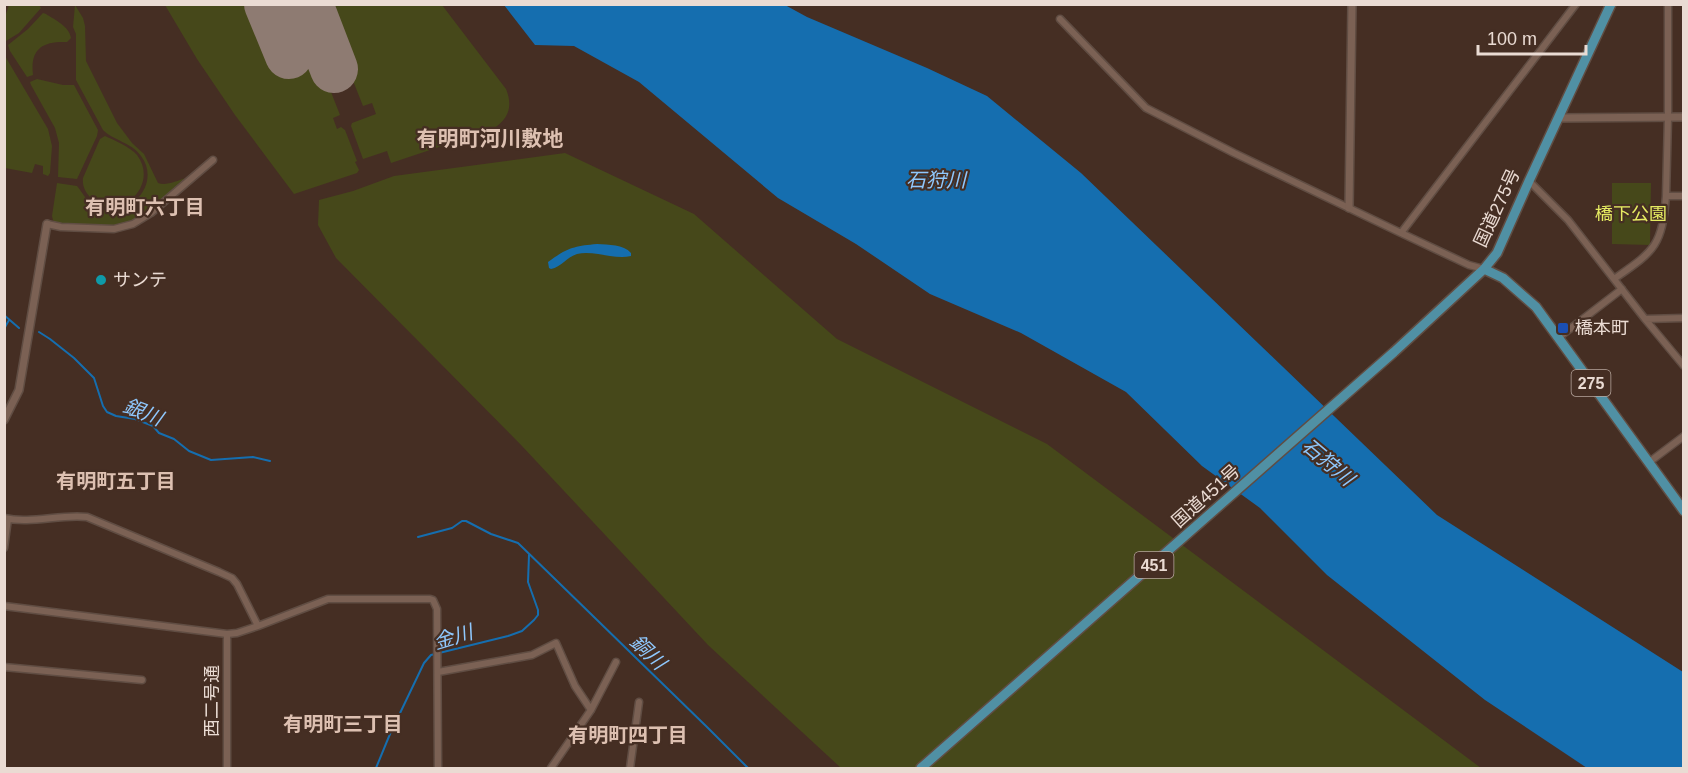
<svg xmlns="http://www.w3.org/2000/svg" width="1688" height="773" font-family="Helvetica,'Noto Sans JP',sans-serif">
	<rect width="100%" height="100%" fill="#452e23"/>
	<path fill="#46481a" d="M9,5H39L41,8L19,33L6,41L5,40V17Z
		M75,5L83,18L85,26L86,61L117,123L132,143L144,154L158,183C166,186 177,181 185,178L141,217L133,221L114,226L56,223L53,220L52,216L57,183L77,186C82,192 86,200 92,204C122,227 164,186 141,156C131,142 114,141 103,130L76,80V34L73,27Z
		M165,5H297L340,115L333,118L337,129L341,127L345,130L357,161L355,162L359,170L357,173L294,194L235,115L197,59Z
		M301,5H320L347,74L342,85L331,80Z
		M323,5H442L506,89C513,106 509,119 493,129L391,163L387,151L363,159L351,126L352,123L376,114L372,103L363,106Z
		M43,13L46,14C55,20 69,26 71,38L67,42C42,41 30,49 33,75L27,77L10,51L8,45L28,29Z
		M5,56L48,129L52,146L50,173L48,176L43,174V166L35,164L32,173L5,168Z
		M37,79L63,85H74L98,130L97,136L77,179L58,177L59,143L55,128L31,85L30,82Z
		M105,136C114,140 130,147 137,155C160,185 119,224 92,199C86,193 82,187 83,178L100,139Z
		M565,153L694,214L837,339L1047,444L1481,768H841L708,645L522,446L336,258L318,225L319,200L353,191L394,176Z
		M1612,183H1651L1650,245L1612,244Z"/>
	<path fill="#156eaf" d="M504,5H785L807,17L927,68L987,96L1081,173L1437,515L1683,672V768H1587L1485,700L1327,575L1260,508L1202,466L1126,392L1021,333L930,294L856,244L778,198L639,82L574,46L535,45Z
		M597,244C609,245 623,244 631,253V256C614,260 594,250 577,254C567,257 561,267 551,269L549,268L548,262C567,248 574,246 597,244Z"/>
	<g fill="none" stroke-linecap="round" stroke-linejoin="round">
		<path stroke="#156eaf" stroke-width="2" d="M4,315L19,328
			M4,329L9,320
			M39,332L50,339L74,358L94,378L103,406L107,412L116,416L135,419L153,426L159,433L174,439L189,451L211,460L253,457L270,461
			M418,537L452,528L462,521H466L491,534L518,543L708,728L748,768
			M376,768L390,734L424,663L431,655L508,636L522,631L534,620L538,615V610L528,582L529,555"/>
		<path stroke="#8e7b72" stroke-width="48" d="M268,4L289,55
			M309,4L334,69"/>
		<defs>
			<path id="minor" d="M1668,4V118L1666,196H1684
				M1060,19L1146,108L1234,153L1401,233L1469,265L1484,269
				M1529,181L1568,220L1645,319L1684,366
				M47,224L61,227L114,229L133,224L151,213L213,160
				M1401,233L1576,4
				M1614,279C1654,251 1662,247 1666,196
				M1645,319L1684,318
				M1558,338L1622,289
				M1648,463L1684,436
				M4,518C31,524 60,514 87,517L219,572L232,578L237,584L258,626
				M4,548L8,519
				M4,606L227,634L237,633L258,626L328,599H430L433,600L437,609L438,768
				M227,634V768
				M4,667L142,680
				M438,672L532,655L556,643L575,686L591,710
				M551,768L591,710L616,662
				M630,768L639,702"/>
			<path id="tertiary" d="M1558,118L1684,117
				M1349,208L1352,4
				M4,420L19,390L47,224"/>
			<path id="trunk" d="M1484,269L1503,278L1536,307L1684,511
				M921,768L1394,352L1484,269L1497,253L1529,181L1611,4"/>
		</defs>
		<use href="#minor" stroke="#604d43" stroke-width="9"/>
		<use href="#tertiary" stroke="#604d43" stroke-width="10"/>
		<use href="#trunk" stroke="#604d43" stroke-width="12"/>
		<use href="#minor" stroke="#7b6154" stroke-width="6"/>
		<use href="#tertiary" stroke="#7b6154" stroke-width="7"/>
		<use href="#trunk" stroke="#5090a4" stroke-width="9"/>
	</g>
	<circle fill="#0f9aa8" stroke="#452e23" stroke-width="2" cx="101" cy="280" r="6"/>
	<rect fill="#1a4fb4" stroke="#452e23" stroke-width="2" x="1557" y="322" width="12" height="12" rx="3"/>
	<g text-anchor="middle" stroke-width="4.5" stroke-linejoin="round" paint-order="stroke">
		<g fill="#452e23" stroke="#b8a79e" stroke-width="1.5">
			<rect x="1571.5" y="370" width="39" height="26" rx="4.5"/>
			<rect x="1134.5" y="552" width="39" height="26" rx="4.5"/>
		</g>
		<g font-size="16" font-weight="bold" fill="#eadbd3">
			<text x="1591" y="389">275</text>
			<text x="1154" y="571">451</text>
		</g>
		<g font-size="18" fill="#eadbd3" stroke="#452e23">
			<text transform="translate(1497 208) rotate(-65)" y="6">国道275号</text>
			<text transform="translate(1206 496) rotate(-42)" y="6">国道451号</text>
			<text transform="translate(212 701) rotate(-90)" y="6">西二号通</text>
		</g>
		<g font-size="18" fill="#e6ec62" stroke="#452e23">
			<text x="1631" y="220">橋下公園</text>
		</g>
		<g font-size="18" fill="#eadbd3" stroke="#452e23" text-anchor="start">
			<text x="113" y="286">サンテ</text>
			<text x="1575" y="334">橋本町</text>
		</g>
		<g font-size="20" font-style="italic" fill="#8fc8fd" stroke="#452e23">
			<text x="936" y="187">石狩川</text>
			<text transform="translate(143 412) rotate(22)" y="7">銀川</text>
			<text transform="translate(1328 462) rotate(40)" y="7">石狩川</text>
			<text transform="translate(453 637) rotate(-17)" y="7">金川</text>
			<text transform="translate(648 652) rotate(44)" y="7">銅川</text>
		</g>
		<g font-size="20" font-weight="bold" fill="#ddc0b1" stroke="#452e23">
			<text x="145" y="214">有明町六丁目</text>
			<text x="116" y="488">有明町五丁目</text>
			<text x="343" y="731">有明町三丁目</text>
			<text x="628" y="742">有明町四丁目</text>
		</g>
		<g font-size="21" font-weight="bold" fill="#ddc0b1" stroke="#452e23">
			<text x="490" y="146">有明町河川敷地</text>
		</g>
	</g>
	<rect width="1688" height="773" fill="none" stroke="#eadbd3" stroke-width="12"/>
	<path d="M1478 45v9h108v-9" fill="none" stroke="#eadbd3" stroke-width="3"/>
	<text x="1487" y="45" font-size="18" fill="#eadbd3" stroke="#452e23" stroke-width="4.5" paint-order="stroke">100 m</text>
</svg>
